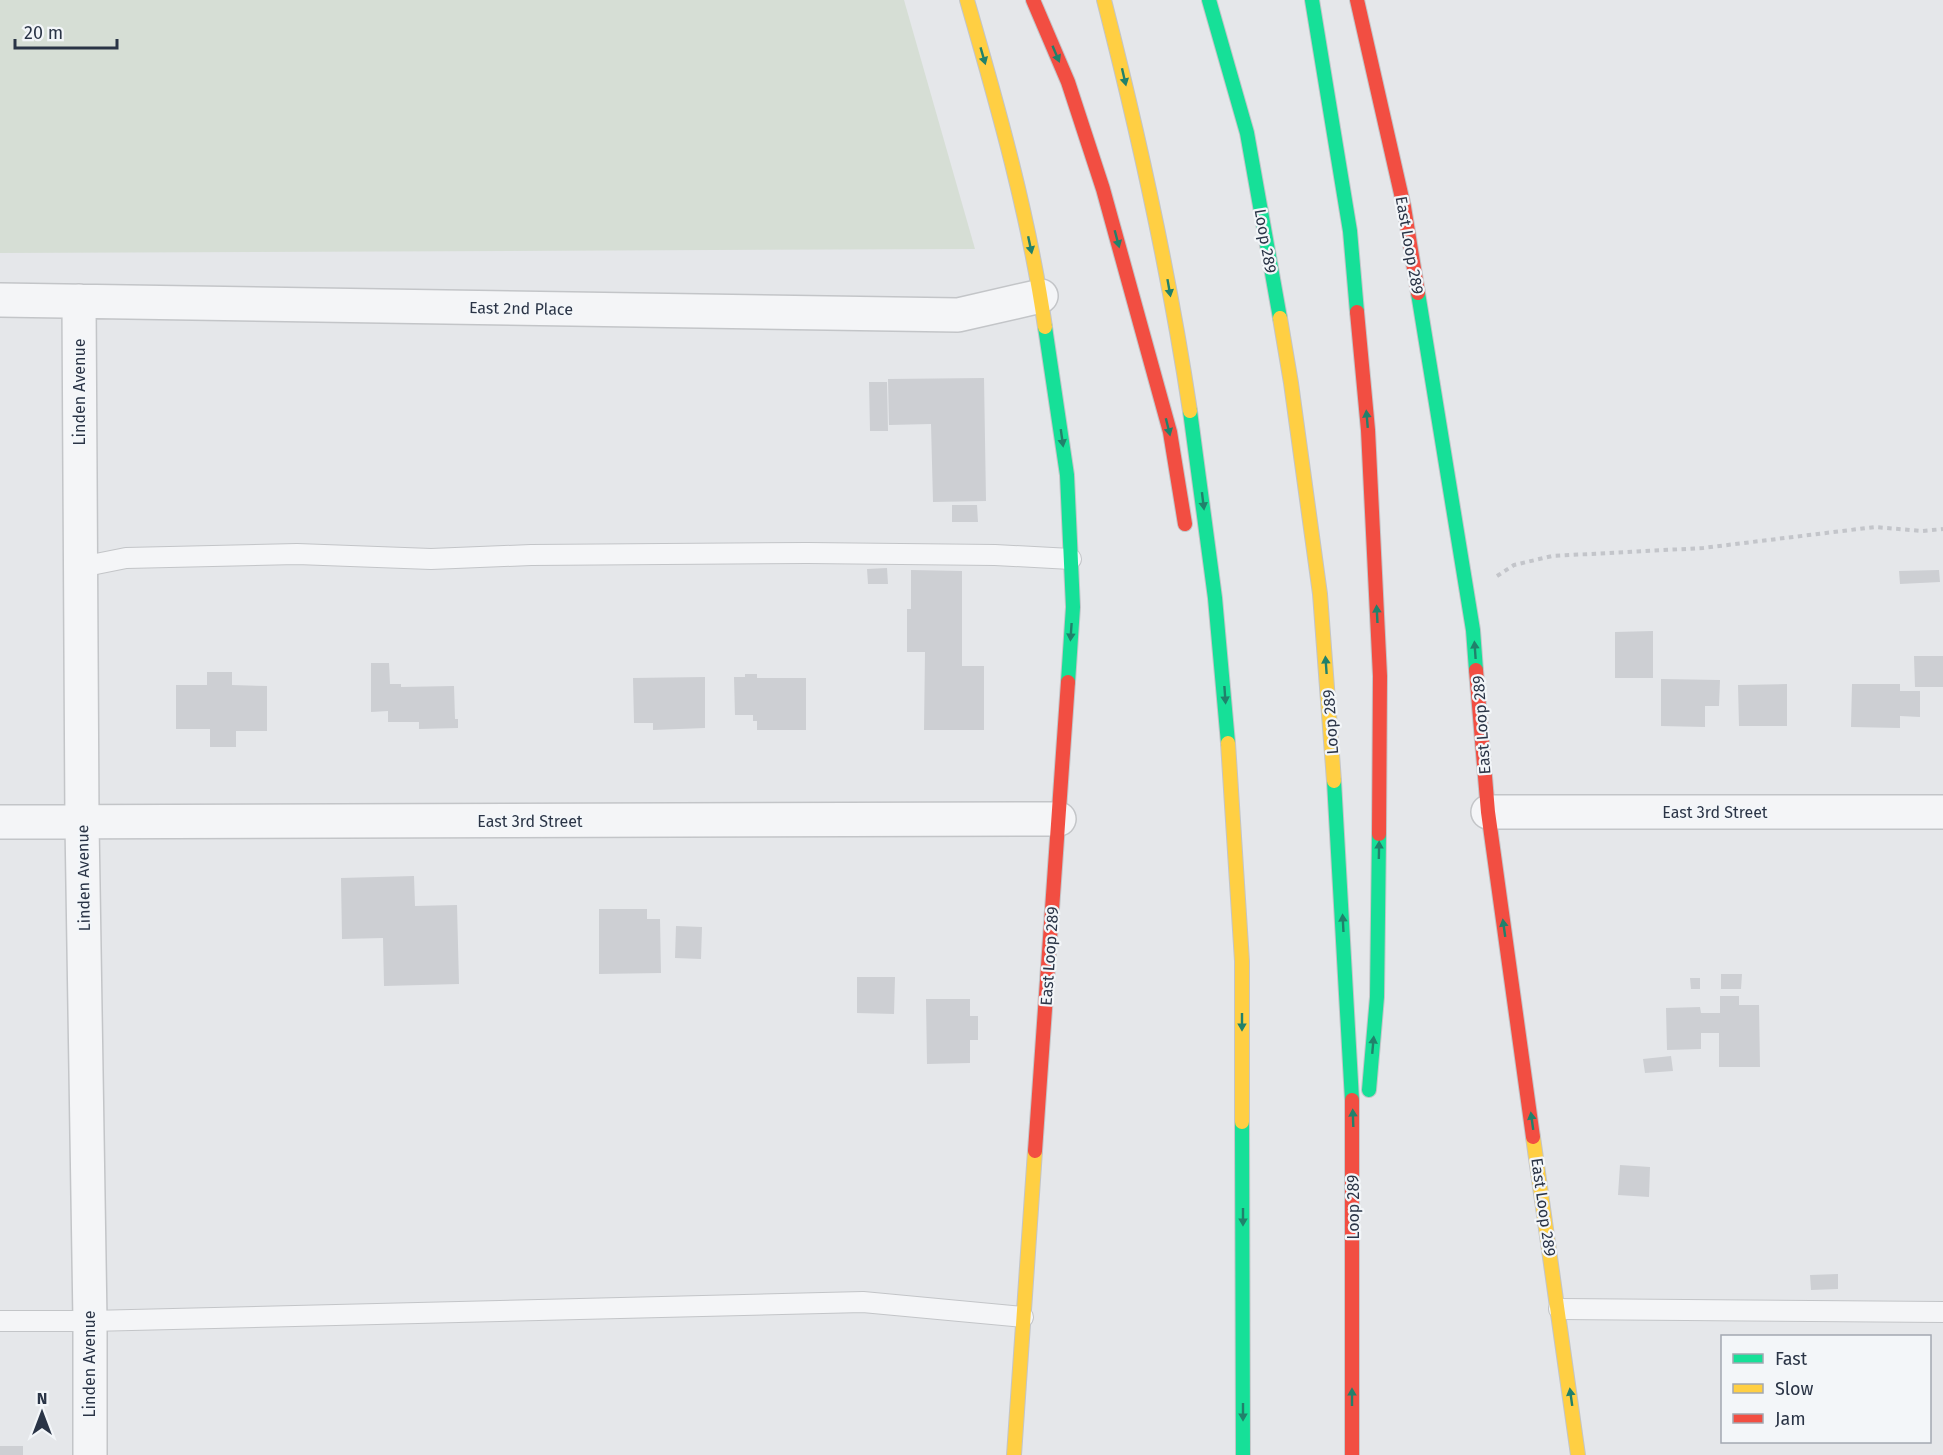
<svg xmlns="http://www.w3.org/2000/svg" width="1943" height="1455" font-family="'Fira Sans',sans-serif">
	<rect width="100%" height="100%" fill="#e5e7ea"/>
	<path fill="#d6ded5" d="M0,0H904L975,249L0,253Z"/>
	<path fill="#cdcfd3" d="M984,378L986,501L933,502L931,424L889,425L888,379Z
		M869,382H887L888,431H870Z
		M952,505H977L978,522H952Z
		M887,568L888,584H868L867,569Z
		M911,570L962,571V666H984V730H924L925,652H907V609H911Z
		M1939,570L1940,582L1900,584L1899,571Z
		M1653,631V678H1615V632Z
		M1914,656H1943V687H1915Z
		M371,663H389L390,684H401V687L454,686L455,719H458V728L419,729V722H388V711L371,712Z
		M207,672H232V685L267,686V731H236V747H210V729H176V685H207Z
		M745,674H757V678H806V730H757V721H753V715H735L734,677H745Z
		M705,677V728L653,730V723H634L633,678Z
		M1661,679L1720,680L1719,706H1705V727L1661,726Z
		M1787,684V726H1739L1738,685Z
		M1852,684H1900V691H1920V717L1900,716V728L1851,727Z
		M414,876L415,906L457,905L459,984L384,986L383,938L342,939L341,878Z
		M599,909H647V919H660L661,973L599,974Z
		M676,926L702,927L701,959L675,958Z
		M1721,974H1742L1741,989H1721Z
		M857,977H895L894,1014L857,1013Z
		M1690,978H1700V989H1691Z
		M1720,996H1739V1005H1759L1760,1067H1719V1033H1701V1049L1667,1050L1666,1008L1700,1007L1701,1013H1720Z
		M926,999H970V1016H978V1040H970V1063L927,1064Z
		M1671,1056L1673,1071L1645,1073L1643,1059Z
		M1620,1165L1650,1167L1649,1197L1618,1195Z
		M1838,1274V1289L1811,1290L1810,1275Z
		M0,1446H23V1455H0Z"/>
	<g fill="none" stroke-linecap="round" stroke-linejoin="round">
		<defs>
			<path id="lane" d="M81,567L126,558L297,554L431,559L531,555L807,553L995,555L1071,559
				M1559,1309L1943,1312
				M0,1321H90L863,1302L1023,1317"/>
			<path id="street" d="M0,300L958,315L1041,296
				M79,301L82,823L90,1321V1455
				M1488,812H1943
				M0,822L1059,819"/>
			<path id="fast" d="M1209,0L1247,133L1280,318
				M1312,0L1350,231L1357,312
				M1418,293L1473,630L1476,670
				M1045,327L1067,475L1073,607L1068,682
				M1190,411L1215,598L1228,743
				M1334,781L1352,1100
				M1369,1090L1377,997L1379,834
				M1242,1122L1243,1455"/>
			<path id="slow" d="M967,0C998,107 1029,216 1045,327
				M1104,0C1139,136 1169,272 1190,411
				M1280,318L1291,383L1320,594L1334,781
				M1228,743L1242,961V1122
				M1533,1137L1578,1455
				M1014,1455L1035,1151"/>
			<path id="jam" d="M1033,0L1068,82L1103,189L1170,432L1185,524
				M1357,0L1404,207L1418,293
				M1357,312L1368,430L1380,676L1379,834
				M1476,670L1488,812L1533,1137
				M1035,1151L1068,682
				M1352,1455V1100"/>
		</defs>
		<use href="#lane" stroke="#c3c5c8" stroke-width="22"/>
		<use href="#street" stroke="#c3c5c8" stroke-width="36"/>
		<use href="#fast" stroke="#c3c5c8" stroke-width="16"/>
		<use href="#slow" stroke="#c3c5c8" stroke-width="16"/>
		<use href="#jam" stroke="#c3c5c8" stroke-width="16"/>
		<path stroke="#c3c5ca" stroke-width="4" stroke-dasharray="4.5 4.5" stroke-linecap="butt" d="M1497,576L1514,565L1552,556L1703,548L1875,527L1922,531L1943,529"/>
		<use href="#lane" stroke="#f4f5f7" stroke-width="20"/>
		<use href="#street" stroke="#f4f5f7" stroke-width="33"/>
		<use href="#fast" stroke="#16e098" stroke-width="14"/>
		<use href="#slow" stroke="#ffcf43" stroke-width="14"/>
		<use href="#jam" stroke="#f24e42" stroke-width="14"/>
	</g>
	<defs><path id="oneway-solid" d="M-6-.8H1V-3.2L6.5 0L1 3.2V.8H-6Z" transform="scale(1.5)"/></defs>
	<g fill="#21816b">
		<use href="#oneway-solid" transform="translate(1056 54) rotate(67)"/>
		<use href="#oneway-solid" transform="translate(983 56) rotate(74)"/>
		<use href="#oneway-solid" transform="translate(1124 77) rotate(77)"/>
		<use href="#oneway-solid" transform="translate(1117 239) rotate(75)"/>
		<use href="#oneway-solid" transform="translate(1030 245) rotate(78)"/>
		<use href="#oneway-solid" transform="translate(1169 288) rotate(80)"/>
		<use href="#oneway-solid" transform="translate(1367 419) rotate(-95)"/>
		<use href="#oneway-solid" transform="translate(1168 427) rotate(76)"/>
		<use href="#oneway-solid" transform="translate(1062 438) rotate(82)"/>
		<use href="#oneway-solid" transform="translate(1203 501) rotate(83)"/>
		<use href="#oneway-solid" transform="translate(1377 614) rotate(-93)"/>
		<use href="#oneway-solid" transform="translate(1071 632) rotate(94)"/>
		<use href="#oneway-solid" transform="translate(1475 650) rotate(-94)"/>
		<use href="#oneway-solid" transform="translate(1326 665) rotate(-94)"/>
		<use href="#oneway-solid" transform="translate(1225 695) rotate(86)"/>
		<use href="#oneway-solid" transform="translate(1379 850) rotate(-89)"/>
		<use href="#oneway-solid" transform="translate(1343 923) rotate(-93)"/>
		<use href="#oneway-solid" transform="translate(1504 928) rotate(-98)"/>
		<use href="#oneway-solid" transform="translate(1242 1022) rotate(90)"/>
		<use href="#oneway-solid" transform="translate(1373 1045) rotate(-85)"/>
		<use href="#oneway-solid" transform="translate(1353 1118) rotate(-92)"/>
		<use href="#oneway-solid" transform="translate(1532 1121) rotate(-98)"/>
		<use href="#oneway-solid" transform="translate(1243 1217) rotate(90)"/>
		<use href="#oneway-solid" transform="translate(1352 1397) rotate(-90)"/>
		<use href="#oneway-solid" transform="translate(1571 1397) rotate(-98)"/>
		<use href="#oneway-solid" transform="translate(1243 1412) rotate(90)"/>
	</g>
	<g text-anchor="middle" stroke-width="4.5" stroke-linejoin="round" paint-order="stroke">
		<g font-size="16" fill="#2a3446" stroke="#f3f6f9">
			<text transform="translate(1266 241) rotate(80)" y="6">Loop 289</text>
			<text transform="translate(1410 245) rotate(80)" y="6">East Loop 289</text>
			<text transform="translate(521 308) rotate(1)" y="6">East 2nd Place</text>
			<text transform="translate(79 392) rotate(-90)" y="6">Linden Avenue</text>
			<text transform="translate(1330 722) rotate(-94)" y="6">Loop 289</text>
			<text transform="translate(1481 725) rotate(-94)" y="6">East Loop 289</text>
			<text x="1715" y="818">East 3rd Street</text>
			<text x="530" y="827">East 3rd Street</text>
			<text transform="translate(83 878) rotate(-91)" y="6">Linden Avenue</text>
			<text transform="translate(1049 956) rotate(-86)" y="6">East Loop 289</text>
			<text transform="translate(1353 1207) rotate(-90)" y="6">Loop 289</text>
			<text transform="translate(1544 1207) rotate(82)" y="6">East Loop 289</text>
			<text transform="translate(89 1364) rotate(-90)" y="6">Linden Avenue</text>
		</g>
	</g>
	<rect x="1721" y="1335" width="210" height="108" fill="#f3f6f9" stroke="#a3a8b1" stroke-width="1.5"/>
	<rect x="1733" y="1354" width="30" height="9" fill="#16e098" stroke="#a3a8b1" stroke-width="1.5"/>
	<text x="1775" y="1365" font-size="18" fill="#2a3446">Fast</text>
	<rect x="1733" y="1384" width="30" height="9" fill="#ffcf43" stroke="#a3a8b1" stroke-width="1.5"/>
	<text x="1775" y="1395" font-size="18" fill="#2a3446">Slow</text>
	<rect x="1733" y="1414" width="30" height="9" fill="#f24e42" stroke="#a3a8b1" stroke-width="1.5"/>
	<text x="1775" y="1425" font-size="18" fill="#2a3446">Jam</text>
	<g transform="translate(42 1413)" stroke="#f3f6f9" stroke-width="4.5" paint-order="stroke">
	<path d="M0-4.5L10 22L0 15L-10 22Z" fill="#2a3446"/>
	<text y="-9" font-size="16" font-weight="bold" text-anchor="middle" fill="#2a3446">N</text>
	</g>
	<path d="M15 39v9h102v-9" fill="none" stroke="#2a3446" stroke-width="3"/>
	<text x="24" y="39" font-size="18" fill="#2a3446" stroke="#f3f6f9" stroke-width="4.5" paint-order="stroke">20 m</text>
</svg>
